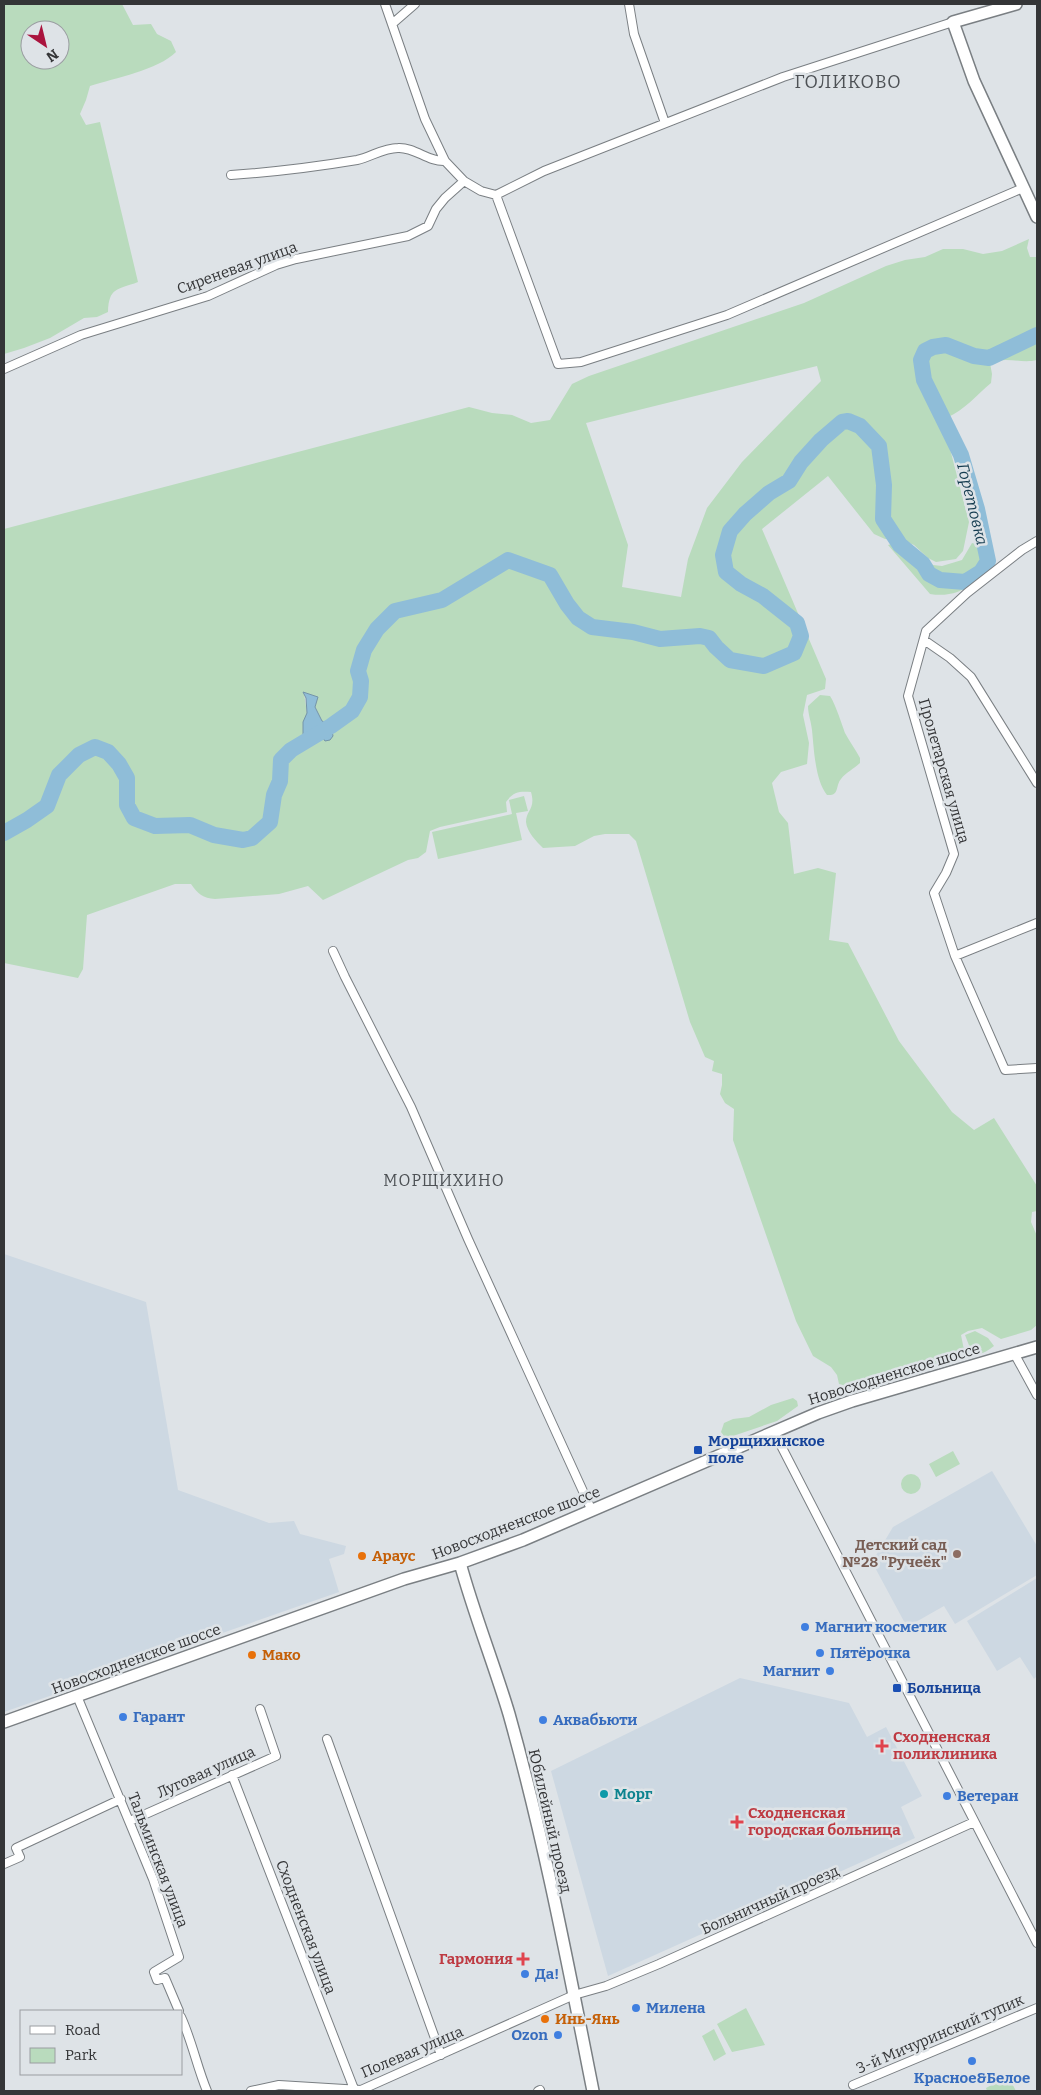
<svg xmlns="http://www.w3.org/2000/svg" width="1041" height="2095" font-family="Bitter,serif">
	<rect width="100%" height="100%" fill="#dee3e7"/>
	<path fill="#cdd8e2" d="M4,1254L146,1302L178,1490L269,1523L294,1521L300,1534L346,1546L344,1554L329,1559L339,1592L154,1657L155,1659L4,1712Z
		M992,1471L1037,1546V1575L955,1624L944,1606L907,1627L872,1562L893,1527Z
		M1037,1578V1676L1034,1679L1020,1657L997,1671L967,1621Z
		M740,1678L849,1703L867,1737L886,1727L922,1796L901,1807L915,1838L608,1976L551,1771Z"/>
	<path fill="#b9dbbd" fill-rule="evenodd" d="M4,4H122L133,25L151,24L157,34L171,41L176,52C158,70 115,78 90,86L86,100L80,114L86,125L100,122L138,282C117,290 109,287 108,312L97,317L84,318L50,338L24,348L4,354ZM30,30H60V60H30Z
		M1029,239L1027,248L1030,257H1037V360C1021,364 1006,356 990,363L992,374L991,383C978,394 963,411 948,417L943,436L949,445L969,522L963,551L956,559L936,562L928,558L914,545L905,541L885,539L874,534L828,476L762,529L826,679L825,689L807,695L803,715L809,743L807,764L781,772L772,783L779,812L788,823L794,874L818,868L836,873L829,940L848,943L899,1041L952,1112L974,1130L994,1118L1037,1186V1211L1032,1212L1031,1222L1037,1236V1325L1031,1330L1001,1339L982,1328L968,1331L961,1335L965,1355L854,1388L839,1384L837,1375L831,1367L813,1356L796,1321L733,1140L734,1109L725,1103L720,1094L722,1085V1074L712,1071L714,1061L705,1057L690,1022L636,841L629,834H605L594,836L575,846L543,848C536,841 527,832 526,822C526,810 536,809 531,792C519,791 513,792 506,802L507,812L440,827L430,831L426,852L418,858L408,860L323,900L308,886L279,894L215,899C203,898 198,894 191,884H175L87,915L83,969L78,978L4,963V529L469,407L492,413L512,415L531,423L550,420L572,384L589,376L804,303L886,266L905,260L925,257L943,249H963L983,254L1002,251ZM817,366L821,381L742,462L707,508L688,559L681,597L622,587L628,545L586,423ZM304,693L309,694L322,721L331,726V731L291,751L303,737L307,713Z
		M899,542L917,552L933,565L942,566L962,560L972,543L982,546L989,553C982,582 960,599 930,594L888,545Z
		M820,695L830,696C834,701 842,724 845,733C850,742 855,749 860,758V763C854,769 846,772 841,779C835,786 840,796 827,795C815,780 814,749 812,730C811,721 808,714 808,706Z
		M524,796L528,811L516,813L522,840L438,859L432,832L512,814L509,800Z
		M975,1331L988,1338L994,1346C987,1351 981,1356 972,1353L965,1335Z
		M793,1398L797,1401L798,1406L777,1421L733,1436L727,1440L721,1432L724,1423L733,1419L749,1417L771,1405Z
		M953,1451L960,1464L936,1477L929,1464Z
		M901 1484a10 10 0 1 1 20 0a10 10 0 1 1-20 0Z
		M746,2008L765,2045L732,2052L717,2024Z
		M714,2029L726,2054L714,2061L702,2036Z
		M1008,2076L1016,2091H987L986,2088Z"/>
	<path fill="#8fbdd8" stroke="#7494a8" d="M303,692L318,697L315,707L322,721L331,726L333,736L330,740L325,741L322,737L317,738L291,751L303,737V722L307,713L306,698Z"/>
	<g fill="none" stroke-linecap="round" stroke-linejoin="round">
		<path stroke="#8fbdd8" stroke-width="16" d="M4,833L27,820L47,806L59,775L79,755L95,747L108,752L119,764L127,778V805L134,818L155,826L190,825L214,835L243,840L252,838L270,822L274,795L280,781L281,760L291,750L331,726L352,711L360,697L361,681L358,671L364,650L377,629L395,611L442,600L508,560L550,575L567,604L578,618L592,627L633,632L660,639L700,636L709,638L716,647L730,660L764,666L794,653L801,636L797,623L763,596L741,584L726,572L723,555L730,531L745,514L769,493L789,481L801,462L821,440L842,422L848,421L860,426L879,446L884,485L883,519L900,545L923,564L929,574L940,580L965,582L981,572L988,561L977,509L961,455L924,380L921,360L925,351L933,347L946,345L974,356L989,358L1037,335"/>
		<defs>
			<path id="street" d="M385,4L425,119L445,161L464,181L481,191L496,195L544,171L783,77L953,22
				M629,4L634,34L665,123
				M392,24L415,4
				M231,175C274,172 315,167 357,160C371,157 383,148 398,148C415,147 428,162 445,161
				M496,195L558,364L581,362L727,315L1023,188
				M4,369L81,335L208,296L276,265L296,259L408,236L428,226L436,209L445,198L464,181
				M1037,541L1022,550L967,593L926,631L908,696L954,854L946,873L934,893L955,956L1005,1070L1037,1068
				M924,640L950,658L971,677L1037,783
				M333,951L345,977L411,1107L468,1239L592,1511
				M955,956L1037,923
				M1014,1353L1037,1395
				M774,1432L1037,1943
				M77,1696L153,1879L179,1957L154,1972L157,1980L165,1978L179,2011
				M327,1739L441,2055
				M232,1775L354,2089
				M130,1821L276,1756L260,1709
				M4,1864L20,1857L16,1848L121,1799
				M181,2017C192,2041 197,2067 207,2091
				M853,2085L1037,2008
				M251,2091L279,2085L361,2090L574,1995L606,1986L659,1964L974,1822
				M538,2091L540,2090"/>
			<path id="secondary" d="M1016,4L953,22L974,81L1037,217
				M460,1563C474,1614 494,1664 509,1714C544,1838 568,1965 593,2091
				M4,1722L404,1579L460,1563L523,1540L818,1413L852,1401L1037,1347"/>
		</defs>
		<use href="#street" stroke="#7a7f83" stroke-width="10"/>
		<use href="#secondary" stroke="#7a7f83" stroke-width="14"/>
		<use href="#street" stroke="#fff" stroke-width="8"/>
		<use href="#secondary" stroke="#fff" stroke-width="11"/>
	</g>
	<g fill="#1a4fb4" stroke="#dee3e7" stroke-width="2">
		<rect x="693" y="1445" width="10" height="10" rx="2.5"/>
		<rect x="892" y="1683" width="10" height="10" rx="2.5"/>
	</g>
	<circle fill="#8d6e63" stroke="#dee3e7" stroke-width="2" cx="957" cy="1554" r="5"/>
	<g fill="#e8710a" stroke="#dee3e7" stroke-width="2">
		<circle cx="362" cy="1556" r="5"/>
		<circle cx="252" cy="1655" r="5"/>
		<circle cx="545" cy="2019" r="5"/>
	</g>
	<g fill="#3f7fe0" stroke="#dee3e7" stroke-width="2">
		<circle cx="805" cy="1627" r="5"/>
		<circle cx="820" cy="1653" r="5"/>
		<circle cx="830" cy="1671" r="5"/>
		<circle cx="123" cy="1717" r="5"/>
		<circle cx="543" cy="1720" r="5"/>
		<circle cx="947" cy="1796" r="5"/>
		<circle cx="525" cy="1974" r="5"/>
		<circle cx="636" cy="2008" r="5"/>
		<circle cx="558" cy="2035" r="5"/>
		<circle cx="972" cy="2061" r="5"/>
	</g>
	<g fill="#e0444e" stroke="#dee3e7" stroke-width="2">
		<path d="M879.5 1738.5h5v5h5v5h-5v5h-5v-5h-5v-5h5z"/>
		<path d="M734.5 1814.5h5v5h5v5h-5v5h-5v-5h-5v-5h5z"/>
		<path d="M520.5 1951.5h5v5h5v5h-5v5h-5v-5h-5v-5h5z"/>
	</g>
	<circle fill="#0f9aa8" stroke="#dee3e7" stroke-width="2" cx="604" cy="1794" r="5"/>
	<g text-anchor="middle" stroke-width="5" stroke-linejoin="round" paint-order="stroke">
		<g font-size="15" fill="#343537" stroke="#dee3e7">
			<text transform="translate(237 268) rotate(-20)" y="5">Сиреневая улица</text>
			<text transform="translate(944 771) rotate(74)" y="5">Пролетарская улица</text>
			<text transform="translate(894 1374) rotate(-17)" y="5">Новосходненское шоссе</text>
			<text transform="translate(516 1523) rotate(-21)" y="5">Новосходненское шоссе</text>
			<text transform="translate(136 1659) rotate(-20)" y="5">Новосходненское шоссе</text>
			<text transform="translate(206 1772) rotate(-24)" y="5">Луговая улица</text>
			<text transform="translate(550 1821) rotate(77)" y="5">Юбилейный проезд</text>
			<text transform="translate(158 1860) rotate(69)" y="5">Тальминская улица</text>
			<text transform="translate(770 1900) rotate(-24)" y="5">Больничный проезд</text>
			<text transform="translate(306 1927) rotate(69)" y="5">Сходненская улица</text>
			<text transform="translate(940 2034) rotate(-23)" y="5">3-й Мичуринский тупик</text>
			<text transform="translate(412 2052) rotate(-23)" y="5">Полевая улица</text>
		</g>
		<g font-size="15" font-weight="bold" fill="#164399" stroke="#dee3e7" text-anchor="start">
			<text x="708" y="1446">Морщихинское<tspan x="708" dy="17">поле</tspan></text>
			<text x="907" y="1693">Больница</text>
		</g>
		<g font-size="15" font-weight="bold" fill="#785e54" stroke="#dee3e7" text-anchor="end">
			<text x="947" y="1550">Детский сад<tspan x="947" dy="17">№28 "Ручеёк"</tspan></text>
		</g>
		<g font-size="15" font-weight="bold" fill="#c56008" stroke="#dee3e7" text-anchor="start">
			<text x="372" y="1561">Араус</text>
			<text x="262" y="1660">Мако</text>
			<text x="555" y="2024">Инь-Янь</text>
		</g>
		<g font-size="15" font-weight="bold" fill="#366cbe" stroke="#dee3e7" text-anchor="start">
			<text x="815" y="1632">Магнит косметик</text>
			<text x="830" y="1658">Пятёрочка</text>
			<text x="820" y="1676" text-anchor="end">Магнит</text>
			<text x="133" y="1722">Гарант</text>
			<text x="553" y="1725">Аквабьюти</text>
			<text x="957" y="1801">Ветеран</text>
			<text x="535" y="1979">Да!</text>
			<text x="646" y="2013">Милена</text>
			<text x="548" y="2040" text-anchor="end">Ozon</text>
			<text x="972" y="2083" text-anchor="middle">Красное&amp;Белое</text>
		</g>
		<g font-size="15" font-weight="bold" fill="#be3a42" stroke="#dee3e7" text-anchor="start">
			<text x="893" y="1742">Сходненская<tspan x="893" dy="17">поликлиника</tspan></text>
			<text x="748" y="1818">Сходненская<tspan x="748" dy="17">городская больница</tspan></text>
			<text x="513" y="1964" text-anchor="end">Гармония</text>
		</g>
		<g font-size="15" font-weight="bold" fill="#0d838f" stroke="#dee3e7" text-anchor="start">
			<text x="614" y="1799">Морг</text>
		</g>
		<g font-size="16" font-style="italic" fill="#153c50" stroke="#dee3e7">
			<text transform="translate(973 504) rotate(76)" y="6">Горетовка</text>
		</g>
		<g font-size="16" letter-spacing="1" fill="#4d5155" stroke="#dee3e7">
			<text x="444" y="1186">МОРЩИХИНО</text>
		</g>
		<g font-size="18" letter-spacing="1" fill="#4d5155" stroke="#dee3e7">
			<text x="848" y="88">ГОЛИКОВО</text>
		</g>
	</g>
	<rect width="1041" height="2095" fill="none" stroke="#343537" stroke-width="10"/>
	<rect x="20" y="2010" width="162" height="65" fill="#dee3e7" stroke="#9a9da1"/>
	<rect x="30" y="2026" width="25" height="8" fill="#ffffff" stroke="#9a9da1"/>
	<text x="65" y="2035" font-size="15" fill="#343537">Road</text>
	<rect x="30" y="2048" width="25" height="15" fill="#b9dbbd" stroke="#9a9da1"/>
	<text x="65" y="2060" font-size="15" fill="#343537">Park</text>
	<g transform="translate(45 45) rotate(145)"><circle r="24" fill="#dee3e7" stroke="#9a9da1"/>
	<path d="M0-4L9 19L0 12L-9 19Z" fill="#aa143e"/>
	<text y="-8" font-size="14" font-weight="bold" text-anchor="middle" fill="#343537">N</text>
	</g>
</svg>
